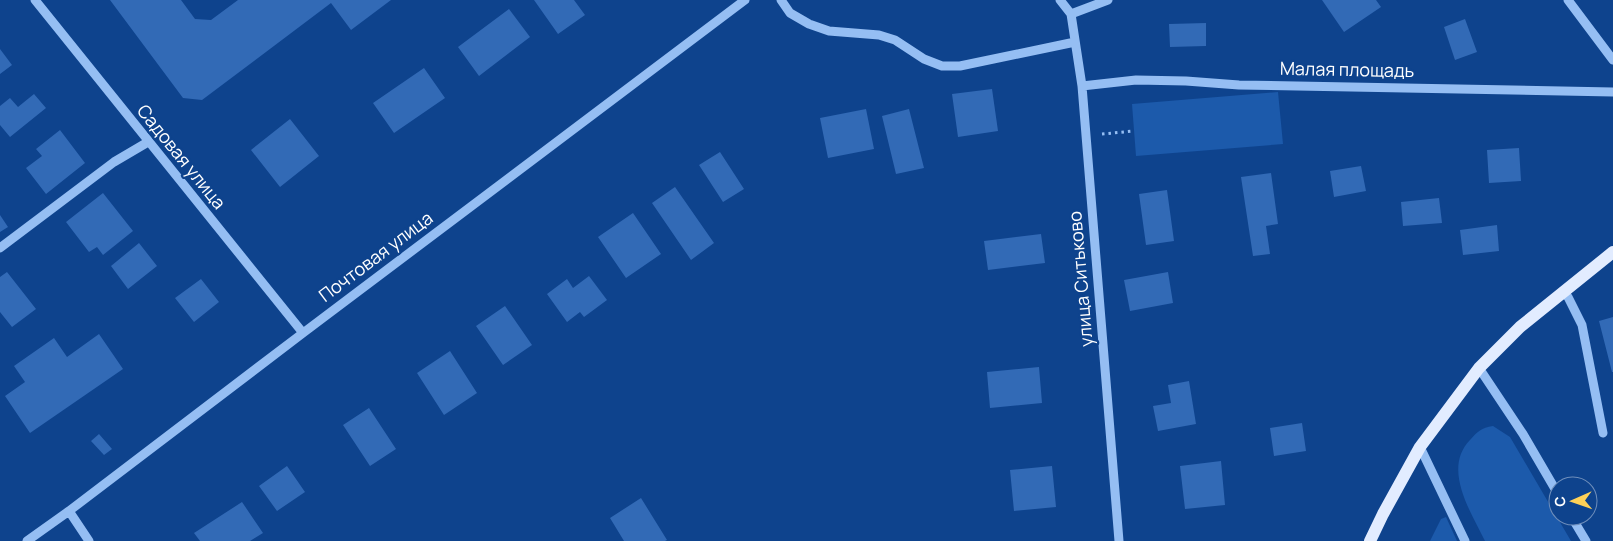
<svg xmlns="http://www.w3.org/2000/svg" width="1613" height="541" font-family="Manrope,sans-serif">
	<rect width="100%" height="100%" fill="#0e438d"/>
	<path fill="#1c5aab" d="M1278,92L1283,144L1136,156L1132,104Z
		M1493,426L1510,437L1571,541H1485C1471,512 1442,469 1470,440C1478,431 1481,428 1493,426Z
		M1446,517L1457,541H1430L1441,519Z"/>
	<path fill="#326ab6" d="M110,0H181L195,19L211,20L238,0H391L351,30L331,3L202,100L183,98Z
		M534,0H574L585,15L558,34Z
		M1322,0H1376L1381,7L1344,32Z
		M509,9L530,37L479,76L458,47Z
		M1465,19L1477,52L1455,60L1444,27Z
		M1206,23V46L1170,47L1169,24Z
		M0,49L12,65L0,74Z
		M424,68L445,98L394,133L373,103Z
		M992,89L998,131L958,137L952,94Z
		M34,94L46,108L10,137L0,125V106L10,98L18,107Z
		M866,109L874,149L828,158L820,118Z
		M909,109L924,168L896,174L882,116Z
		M290,119L319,156L280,187L251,150Z
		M60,130L85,163L46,194L26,168L42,156L36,149Z
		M1519,148L1521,181L1489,183L1487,150Z
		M720,152L744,189L723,202L699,165Z
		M1361,166L1366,191L1334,197L1330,171Z
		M1271,173L1278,224L1266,226L1270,254L1253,256L1241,177Z
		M675,187L714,243L691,260L652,203Z
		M1167,190L1174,241L1146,245L1139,194Z
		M103,193L133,231L103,255L97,247L89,252L66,222Z
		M1439,198L1442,223L1403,226L1401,202Z
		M633,213L661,254L626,278L598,237Z
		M0,215L8,227L0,232Z
		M1497,225L1499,251L1463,255L1460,230Z
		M1041,234L1045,263L988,270L984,241Z
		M139,243L157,266L128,289L111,266Z
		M7,272L36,309L12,327L0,312V277Z
		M1168,272L1173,303L1130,311L1124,280Z
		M589,276L607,300L584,317L580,312L567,322L547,294L567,279L573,288Z
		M201,279L219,302L194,322L175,298Z
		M505,306L532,345L503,365L476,326Z
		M1613,317V372H1612L1599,321Z
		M99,334L123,369L30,433L5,396L25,382L14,366L54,338L67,357Z
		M450,351L477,393L444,415L417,373Z
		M1039,367L1042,403L990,408L987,372Z
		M1189,381L1196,424L1158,431L1153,406L1171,403L1168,385Z
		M369,408L396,449L370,466L343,425Z
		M1302,423L1306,451L1274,456L1270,428Z
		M99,434L112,449L104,455L91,441Z
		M1221,461L1225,505L1185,509L1180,466Z
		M287,466L305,492L277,511L259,486Z
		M1052,466L1056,507L1014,511L1010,470Z
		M641,498L667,540L665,541H624L610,518Z
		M242,502L263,533L250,541H200L194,533Z"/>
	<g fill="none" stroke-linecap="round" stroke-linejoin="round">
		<path stroke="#95bef3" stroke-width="3" stroke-dasharray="2.5 4" stroke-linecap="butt" d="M1102,134L1134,131"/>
		<path stroke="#95bef3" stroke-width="9" d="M35,0L303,333
			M781,0L790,13L809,24L829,31L879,35L895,40L924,59L942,66H960L1075,42
			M1060,0L1071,14L1082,86L1119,541
			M1568,0L1613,60
			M1071,14L1108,0
			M1082,86L1136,80L1186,81L1239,85L1613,92
			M0,248L114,162L148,142
			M1562,292L1568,297L1582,325L1603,433
			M1479,368L1523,434L1558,494
			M1420,447L1465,541
			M69,511L89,541
			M1571,516L1586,541
			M27,541L69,511L303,333L745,0"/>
		<path stroke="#e2ecff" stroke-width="12" d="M1370,541L1383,514L1420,447L1479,368L1520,327L1613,252"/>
	</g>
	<g text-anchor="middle" stroke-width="4.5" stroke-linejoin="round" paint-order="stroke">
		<g font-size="18" fill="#fff" stroke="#0e438d">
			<text transform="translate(1347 70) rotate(1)" y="6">Малая площадь</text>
			<text transform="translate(181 157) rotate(51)" y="6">Садовая улица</text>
			<text transform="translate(376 257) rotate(-37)" y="6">Почтовая улица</text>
			<text transform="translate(1081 279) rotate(-95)" y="6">улица Ситьково</text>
		</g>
	</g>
	<g transform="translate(1573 501) rotate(268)"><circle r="24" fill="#0e438d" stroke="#6e8ebb"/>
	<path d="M0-4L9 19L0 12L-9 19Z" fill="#ffd258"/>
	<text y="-8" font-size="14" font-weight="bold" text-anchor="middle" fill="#ffffff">С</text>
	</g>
</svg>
